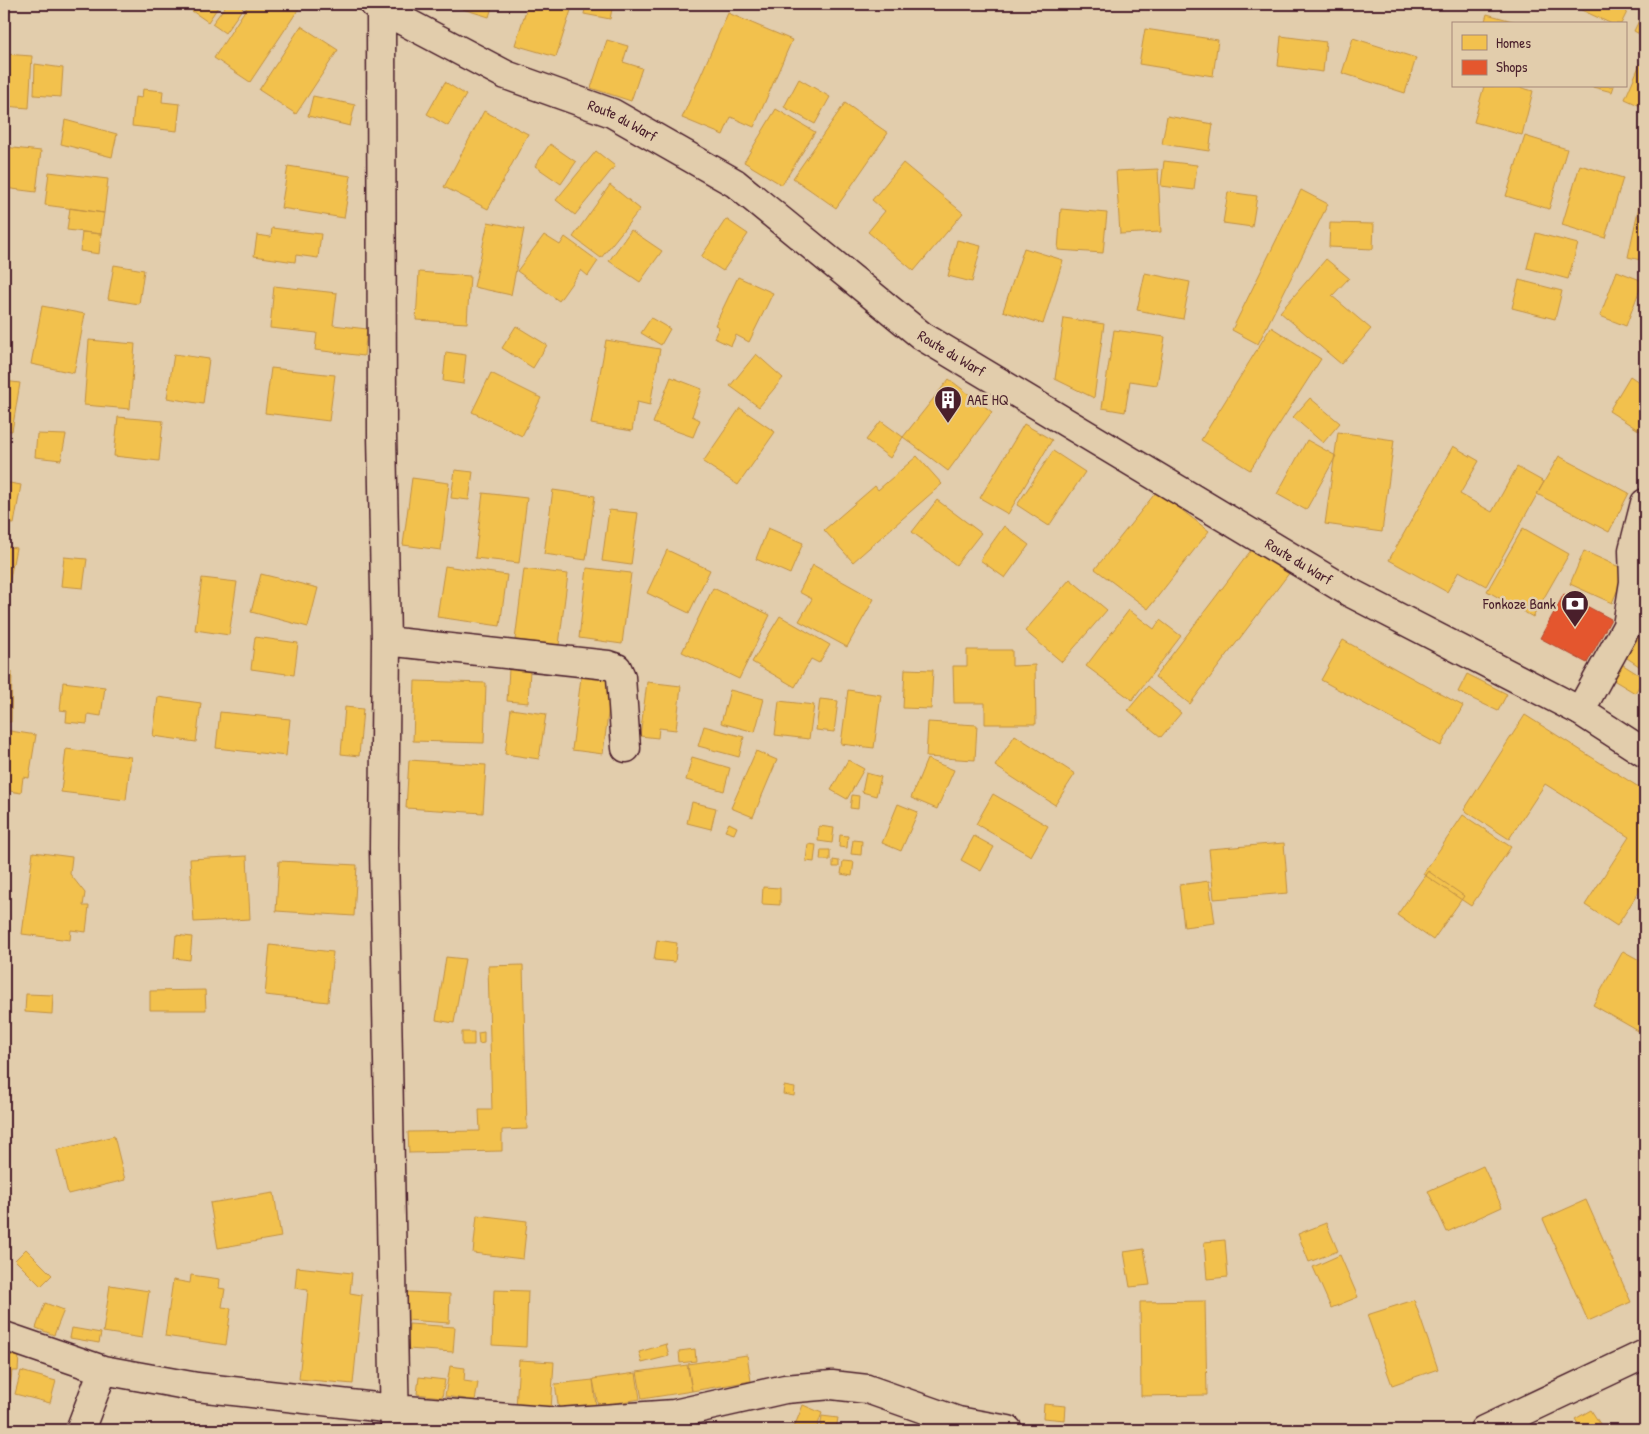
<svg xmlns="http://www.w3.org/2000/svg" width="1649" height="1434" font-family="'Patrick Hand',sans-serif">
	<rect width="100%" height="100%" fill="#e2cdac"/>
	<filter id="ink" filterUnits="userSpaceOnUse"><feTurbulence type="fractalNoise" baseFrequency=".02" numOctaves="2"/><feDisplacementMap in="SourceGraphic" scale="10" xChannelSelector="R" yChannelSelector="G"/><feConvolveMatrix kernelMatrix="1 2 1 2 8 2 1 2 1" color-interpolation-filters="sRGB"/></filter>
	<g filter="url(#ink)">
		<path fill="#f2c14e" stroke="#c09044" d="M197,4H220L208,22L192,11Z
			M227,4L245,5L225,33L212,24Z
			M249,4H302L250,82L214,58Z
			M453,4H493L489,17L453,6Z
			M528,4H573L556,57L515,45Z
			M586,4H613L610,19L584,14Z
			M1578,4H1631L1621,24H1612L1577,8Z
			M1645,8V37L1634,31Z
			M728,13L792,40L754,127L731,117L723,135L682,118Z
			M1487,14L1523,24H1484Z
			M301,26L338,50L296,114L259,90Z
			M1145,29L1218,40L1213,76L1139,64Z
			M1281,36L1326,42L1323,72L1278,66Z
			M1353,38L1416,58L1405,93L1342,73Z
			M607,40L628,46L623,62L642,68L631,101L591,88Z
			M4,54L32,56L29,108L4,106Z
			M35,64L63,68L61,97L34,95Z
			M1640,64L1645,66V108L1625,99Z
			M799,79L830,97L815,124L784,107Z
			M445,82L466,95L448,126L427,114Z
			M1484,86H1516L1533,91L1522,135L1474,122Z
			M1589,86H1614L1612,92Z
			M143,89L163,91L162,102L180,104L177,131L132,126L135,97L142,98Z
			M313,96L355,105L350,126L308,116Z
			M845,103L888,133L836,208L793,178Z
			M776,109L815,132L782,185L744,162Z
			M484,111L528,134L488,209L444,187Z
			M1167,116L1213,124L1209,151L1162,144Z
			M65,120L117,134L112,157L61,144Z
			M1525,136L1567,149L1549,209L1506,196Z
			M550,144L576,162L561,184L535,166Z
			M4,147L41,151L36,192L4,188Z
			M596,151L615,166L575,215L556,200Z
			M1164,161L1197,165L1194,190L1161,186Z
			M903,163L963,213L914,271L868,232L885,211L872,200Z
			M1580,165L1623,178L1605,238L1562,225Z
			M288,166L351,176L344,218L281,208Z
			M1158,169L1161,232L1120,234L1116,171Z
			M49,172L108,179L104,213L45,205Z
			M610,185L640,209L601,258L573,237Z
			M1301,190L1328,204L1258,344L1232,330Z
			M1228,192L1257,196L1252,227L1223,223Z
			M1641,197L1645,198V261L1628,257Z
			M70,208L104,213L101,234L67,230Z
			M1061,209L1107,213L1103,253L1058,250Z
			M726,219L748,234L723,271L701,257Z
			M488,222L524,229L511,295L474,287Z
			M1330,223L1374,224L1373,249L1329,247Z
			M272,228L321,234L318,258L296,255L295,262L254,256L257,235L271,237Z
			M631,230L662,251L640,282L609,261Z
			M82,232L101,234L99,254L80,251Z
			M1536,233L1578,244L1568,279L1527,268Z
			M544,235L560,245L565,237L598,261L588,276L581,270L559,301L517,271Z
			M957,240L981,246L972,282L948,276Z
			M1024,248L1063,260L1043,324L1003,311Z
			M1326,259L1349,278L1332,296L1371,329L1341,364L1280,312Z
			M114,265L144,270L139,304L108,299Z
			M1617,271L1643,281L1626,326L1600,316Z
			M419,272L470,276L467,323L416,320Z
			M1145,273L1190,282L1183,319L1137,310Z
			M738,277L773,293L749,342L736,335L731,346L714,338L719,327L715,325Z
			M1519,280L1562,291L1555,319L1512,308Z
			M274,286L337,293L333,325L367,329L364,356L315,350L317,333L270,328Z
			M42,306L85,314L74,373L31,364Z
			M1645,315V332L1640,330Z
			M651,318L670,329L661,345L641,333Z
			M1064,318L1104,324L1094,398L1055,379Z
			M516,326L547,345L533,368L502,348Z
			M1271,327L1321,359L1250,470L1201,440Z
			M1114,330L1165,337L1157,385L1130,381L1125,412L1102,408Z
			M89,340L135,344L130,409L84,405Z
			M606,340L660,349L650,405L637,402L632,431L591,424Z
			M446,352L466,355L463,384L443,381Z
			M174,354L209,359L203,404L167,398Z
			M756,354L783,378L759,407L730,386Z
			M271,368L335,375L329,421L265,413Z
			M491,373L541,398L522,436L472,412Z
			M1630,376L1645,386V423L1640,431L1609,411Z
			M671,377L702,389L692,416L700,420L693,437L653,423Z
			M949,379L992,412L948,471L903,437Z
			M4,381L20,383L12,431L4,430Z
			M1310,398L1340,423L1323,443L1293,417Z
			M740,408L775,432L738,485L703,462Z
			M118,417L163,421L159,461L114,456Z
			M881,421L903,437L890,458L866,440Z
			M1024,424L1052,440L1008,514L980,498Z
			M1338,432L1394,440L1382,532L1325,524Z
			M37,434L66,435L61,460L35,457Z
			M1307,440L1336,456L1306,510L1277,494Z
			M1453,446L1479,461L1460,494L1492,512L1517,467L1544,482L1486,586L1459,571L1447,592L1389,560Z
			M1053,451L1085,472L1049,526L1017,505Z
			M917,456L942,484L853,562L824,530L875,486L878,490Z
			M1559,456L1629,493L1609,532L1537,494Z
			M455,470L473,472L469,500L451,498Z
			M412,478L449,483L441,550L403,545Z
			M4,482L21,485L14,524L4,523Z
			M553,490L595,496L586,560L544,554Z
			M1157,491L1209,531L1148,609L1095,569Z
			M483,493L527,498L519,563L475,558Z
			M937,500L981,533L956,565L912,532Z
			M609,510L638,513L631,565L602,561Z
			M1004,526L1029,545L1005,578L980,560Z
			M768,528L803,543L790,574L756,559Z
			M1523,528L1569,554L1533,617L1487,591Z
			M1255,545L1290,572L1190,704L1155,677Z
			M4,546L16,548L4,609Z
			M667,550L710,570L689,613L647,593Z
			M1584,551L1626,570L1612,603L1570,584Z
			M64,557L87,559L83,588L61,586Z
			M813,565L874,599L847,647L799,621L812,599L799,592Z
			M445,566L507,575L500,626L437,617Z
			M587,568L631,573L622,644L579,638Z
			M524,569L568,574L559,645L515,640Z
			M261,574L318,588L308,627L251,612Z
			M202,578L237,582L229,635L195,630Z
			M1070,579L1107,610L1062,662L1025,631Z
			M713,588L770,615L739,679L682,652Z
			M1129,610L1154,629L1160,620L1181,636L1132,700L1086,666Z
			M780,616L830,645L819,663L811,659L795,687L752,662Z
			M1641,624L1645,627V670L1621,654Z
			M255,637L298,643L294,675L251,669Z
			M1343,640L1463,706L1441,746L1321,680Z
			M967,650H1012V666L1035,665L1036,724H985V703H954L953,666H967Z
			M1620,663L1644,678L1635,693L1610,678Z
			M509,669L530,670L528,703L507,701Z
			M582,669L613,673L603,754L572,750Z
			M905,669L933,670L931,709L903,708Z
			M4,672H12L11,722H4Z
			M1467,674L1507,694L1498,711L1458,692Z
			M415,681L486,683L484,743L413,741Z
			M63,682L105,687L101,716L88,714L87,724L66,722L67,711L60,710Z
			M647,682L681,686L676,730L659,728L658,738L640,736Z
			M1148,686L1181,713L1161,737L1128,710Z
			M730,690L764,699L755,732L721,723Z
			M848,690L881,695L874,748L841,744Z
			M158,697L201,703L196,742L153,736Z
			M820,699L838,701L834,732L816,730Z
			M779,701L814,705L809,739L775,735Z
			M345,707L363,709L359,756L341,754Z
			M511,709L546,714L539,759L505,754Z
			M220,712L290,719L286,756L216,748Z
			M1525,715L1645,791V882L1617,926L1585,905L1629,837L1545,784L1509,839L1464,810Z
			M928,722L977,725L975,760L926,757Z
			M704,726L744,737L739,757L698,746Z
			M4,730L36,735L29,778L23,777L21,793L4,790Z
			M1015,735L1075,774L1055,805L995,766Z
			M66,749L131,757L126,800L61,792Z
			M756,751L777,760L753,817L731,808Z
			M692,757L730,768L724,791L686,780Z
			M927,759L954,770L937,809L911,798Z
			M409,760L486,765L483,813L406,808Z
			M848,760L864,769L847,799L831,790Z
			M866,773L881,777L876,796L862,792Z
			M993,794L1048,826L1031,856L976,824Z
			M852,795L859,796L858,809L850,808Z
			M692,802L716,808L711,829L687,823Z
			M898,804L918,812L901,851L882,843Z
			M1463,815L1511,847L1471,906L1423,874Z
			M729,823L737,827L734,834L725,831Z
			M819,826L834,828L832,843L818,841Z
			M840,835L848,836L847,848L839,847Z
			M974,836L994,847L981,871L961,860Z
			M853,840L862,841L861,855L851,854Z
			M1284,843L1288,893L1214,899L1209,849Z
			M808,844L816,845L814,862L806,861Z
			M821,850H830V860H820Z
			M33,852L72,857L70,874L85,893L83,906H89L86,932L71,930L70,940L22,934Z
			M247,856L250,919L194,922L190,859Z
			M833,860L839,861V867H833Z
			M279,861L357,865L354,916L276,911Z
			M843,861L854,862L852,876L841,874Z
			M1428,871L1464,896L1433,940L1397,915Z
			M1209,881L1215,923L1184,927L1179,885Z
			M763,887L780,888V905L762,904Z
			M176,935L192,937L190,960L174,958Z
			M657,940L677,943L675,962L654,960Z
			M270,945L333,952L328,1002L265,995Z
			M1623,951L1645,963V1023L1640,1032L1593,1005Z
			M446,957L465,959L454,1023L436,1020Z
			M523,965L527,1129L502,1130V1151L409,1153L408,1132L480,1131L479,1110H492L488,966Z
			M205,990L206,1010H150V991Z
			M26,994L53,995L52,1014L25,1012Z
			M462,1032H474V1045H462Z
			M484,1032V1043L479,1044L478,1033Z
			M784,1086L795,1088L794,1096L783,1094Z
			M114,1136L125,1180L68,1194L57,1150Z
			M1483,1166L1502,1207L1447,1232L1428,1191Z
			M274,1193L281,1237L218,1248L210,1203Z
			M1586,1200L1631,1302L1588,1321L1543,1219Z
			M477,1215L527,1221L523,1259L473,1253Z
			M1326,1223L1338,1251L1309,1262L1298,1234Z
			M1225,1240L1228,1277L1207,1279L1204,1242Z
			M26,1249L52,1275L41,1286L15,1260Z
			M1144,1249L1150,1285L1130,1287L1124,1252Z
			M1340,1255L1358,1297L1331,1308L1313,1267Z
			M297,1267L352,1273L350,1293L362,1295L353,1384L299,1379L308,1290L295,1288Z
			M191,1275L220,1279L219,1288L225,1289L222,1307L231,1308L226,1345L165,1336L173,1280L190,1283Z
			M110,1285L149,1291L142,1338L103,1332Z
			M494,1290L528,1291L526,1347L492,1345Z
			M407,1292L450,1294L449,1323L406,1320Z
			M1414,1300L1438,1369L1392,1385L1367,1315Z
			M1205,1301L1207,1395L1141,1396L1140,1302Z
			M45,1303L64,1310L54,1335L36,1328Z
			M409,1324L455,1327L453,1352L407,1349Z
			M72,1328L101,1333L99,1343L70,1338Z
			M666,1344L669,1356L642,1363L639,1352Z
			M695,1349L696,1361L680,1363L679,1351Z
			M4,1355L19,1356L18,1371H12L9,1396L4,1395Z
			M747,1355L751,1381L692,1391L688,1364Z
			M519,1360L554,1362L551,1410L516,1408Z
			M687,1365L692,1391L642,1399L637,1372Z
			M450,1366L465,1368L464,1381L478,1383L474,1407L465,1406L466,1399L445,1396Z
			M21,1371L56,1381L50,1403L15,1394Z
			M636,1373L640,1399L598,1406L593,1379Z
			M419,1377L445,1380L442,1397L417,1394Z
			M593,1380L596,1406L559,1410L555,1384Z
			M1044,1404L1066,1406L1065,1420L1043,1418Z
			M803,1405L822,1413L816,1430H793Z
			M1591,1410L1604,1430H1582L1575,1419Z
			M822,1416L838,1418L836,1430H820Z"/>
		<path fill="#e4572e" stroke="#b6462d" d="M1564,594L1611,619L1587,663L1540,638Z"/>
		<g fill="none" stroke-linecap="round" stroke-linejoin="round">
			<defs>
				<path id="minor" d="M381,9L382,434L386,641L384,848L395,1430
					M386,641L608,665L617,668L621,677L626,748
					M1580,711L1627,626L1634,582L1633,550L1645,503
					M4,1336L103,1370L197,1387L394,1409L559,1422L674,1414L785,1389L832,1385L867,1389L958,1421L1008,1430
					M80,1430L103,1370
					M1484,1430L1645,1354"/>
				<g id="secondary">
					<path id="s1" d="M374,4L381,9L506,75L612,113L735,183L922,336L1349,592L1580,711L1645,753"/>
				</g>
			</defs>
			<use href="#minor" stroke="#4a1f2b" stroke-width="31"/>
			<use href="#secondary" stroke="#4a1f2b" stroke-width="31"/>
			<use href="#minor" stroke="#e2cdac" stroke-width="28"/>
			<use href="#secondary" stroke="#e2cdac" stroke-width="28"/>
		</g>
	</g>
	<defs>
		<symbol id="building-pin" viewBox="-11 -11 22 30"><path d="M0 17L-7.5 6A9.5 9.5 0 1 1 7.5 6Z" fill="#4a1f2b" stroke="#e2cdac"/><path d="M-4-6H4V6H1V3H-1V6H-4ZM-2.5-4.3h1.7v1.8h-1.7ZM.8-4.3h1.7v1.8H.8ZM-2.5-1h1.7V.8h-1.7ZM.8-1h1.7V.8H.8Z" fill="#fff"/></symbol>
		<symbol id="bank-pin" viewBox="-11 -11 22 30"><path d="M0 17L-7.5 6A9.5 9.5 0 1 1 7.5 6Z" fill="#4a1f2b" stroke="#e2cdac"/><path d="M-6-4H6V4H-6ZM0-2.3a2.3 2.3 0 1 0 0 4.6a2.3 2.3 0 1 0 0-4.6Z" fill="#fff"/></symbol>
	</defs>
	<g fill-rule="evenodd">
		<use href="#building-pin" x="932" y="384" width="32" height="43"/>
		<use href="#bank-pin" x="1559" y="588" width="32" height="43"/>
	</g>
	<g text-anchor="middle" stroke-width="5" stroke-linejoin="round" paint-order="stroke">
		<g font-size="15" fill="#4a1f2b" stroke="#e2cdac">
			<text dy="5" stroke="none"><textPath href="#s1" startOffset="275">Route du Warf</textPath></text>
			<text dy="5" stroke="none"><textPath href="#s1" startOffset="680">Route du Warf</textPath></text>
			<text dy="5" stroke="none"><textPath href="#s1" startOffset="1085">Route du Warf</textPath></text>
		</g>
		<g font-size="15" fill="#4a1f2b" stroke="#e2cdac" text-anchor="start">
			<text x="967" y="405">AAE HQ</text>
			<text x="1556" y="609" text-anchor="end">Fonkoze Bank</text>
		</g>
	</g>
	<rect width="1649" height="1434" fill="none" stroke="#e2cdac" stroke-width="20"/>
	<rect x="10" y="10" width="1629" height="1414" fill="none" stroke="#4a1f2b" stroke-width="2" filter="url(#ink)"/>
	<rect x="1452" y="22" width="175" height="65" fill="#e2cdac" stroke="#a58778"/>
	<rect x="1462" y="35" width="25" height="15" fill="#f2c14e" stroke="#a58778"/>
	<text x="1496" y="48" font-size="15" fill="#4a1f2b">Homes</text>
	<rect x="1462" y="60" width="25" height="15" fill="#e4572e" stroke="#a58778"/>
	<text x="1496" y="72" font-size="15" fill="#4a1f2b">Shops</text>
</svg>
